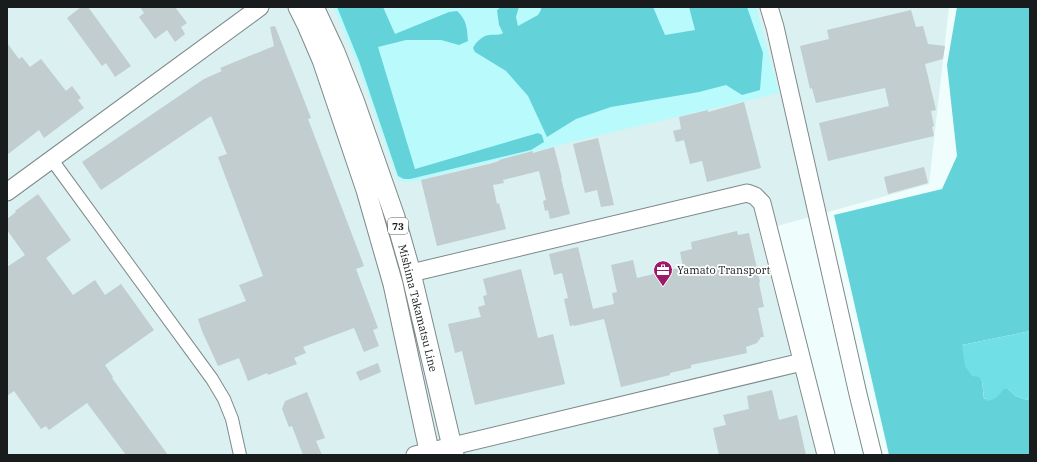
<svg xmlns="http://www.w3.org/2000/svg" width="1037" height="462" font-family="'IBM Plex Serif',serif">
	<rect width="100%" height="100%" fill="#f0fdfd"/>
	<path fill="#daf0f1" d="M7,7H949L929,184L759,231L816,455H7Z"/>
	<path fill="#b9fafd" d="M333,7H756L779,93L600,135L411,182L400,181L397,177L357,63Z"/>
	<path fill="#63d3d9" d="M337,7H383L395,34L449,12L457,11C467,20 467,28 468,41L459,45L441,40H406L378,47L415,169L538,133L542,135L544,142L531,150L410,179H404L398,176L359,61Z
		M501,7H519L516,17L518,26L538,15L541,10V7H653L665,35L695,30L689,7H747L763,53L760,90L742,95L726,85L699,92L611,107L576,119L547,137L528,96L506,71L475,52L473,48C476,42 482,36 489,35C495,34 498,36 503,33L499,25L497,10Z
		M957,7H1030V331L962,345L982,381L984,399L1003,389H1008L1016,396L1027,400L1030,398V455H889L834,215L942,189L957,156L947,65Z"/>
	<path fill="#71e0e6" d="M1030,331V398L1027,400L1016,396L1008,389H1003C1000,396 995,399 988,401L984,398L982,381L979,377L972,376L965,366L962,345Z"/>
	<path fill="#c1cdce" d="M81,7H88L131,66L115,77L106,63L102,66L67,18Z
		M140,7H175L187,23L181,27L185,34L175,42L167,30L155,39L139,17L144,13Z
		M911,10L916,27L923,26L928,44L945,46L943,59L925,64L936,110L931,111L934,126L932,127L934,136L828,161L819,123L889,106L885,88L816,103L812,88L810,89L800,46L829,39L827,30Z
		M275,26L311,118L308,119L364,266L356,269L378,328L373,330L379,346L364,352L354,328L303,347L306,353L294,358L297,364L268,375L267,373L248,381L239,358L218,366L202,331L198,319L246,301L239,285L263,276L218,157L227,154L211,116L101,190L82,162L204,79L222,71L220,68L274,46L270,27Z
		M7,43L19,59L22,57L30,67L41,59L66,91L72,86L81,98L78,100L84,108L44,138L39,130L7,155Z
		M744,102L761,168L707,182L702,161L690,164L684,140L676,142L673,131L681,129L679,117L708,110V112Z
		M598,138L614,205L601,207L597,190L585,193L573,144Z
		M554,147L562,178H561L570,214L550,219L548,210L545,211L543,201L546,200L539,171L503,180L504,183L493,185L497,204L499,203L506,229L437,246L421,180L489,164L499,161V160L533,151V153Z
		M924,167L928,183L888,194L884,177Z
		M38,194L71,240L46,258L73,295L95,280L105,295L121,284L154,330L105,365L113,377L112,378L168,455H126L87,403L49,430L46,426L41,429L14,391L7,396V267L25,255L7,230V219L16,212L15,211Z
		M737,231L738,235L749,233L760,282L759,283L764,307L758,308L764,337H761L757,343L746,347L747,353L691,365V368L670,373V375L621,387L604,319L574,326V325L570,326L564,299L568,298L562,273L554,275L549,254L578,247L593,309L614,304L612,293L617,292L611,265L633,260L637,278L683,267L680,252L692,249L691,242Z
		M521,269L538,338L553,334L565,384L475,405L462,351L455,353L448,324L481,317L478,307L485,305L483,296L487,295L483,279Z
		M378,363L381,372L360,381L356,372Z
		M772,390L779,420L797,415L806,455H719L713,428L726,425L723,415L749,409L747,396Z
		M307,392L325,438L316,441L322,455H303L292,426L289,427L282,409L285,401Z"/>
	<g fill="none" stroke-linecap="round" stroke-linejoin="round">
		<defs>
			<path id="street" d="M52,160L212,379L224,399L232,419L240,455"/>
			<path id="secondary" d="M769,7L775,27L858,394L873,455
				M7,192L260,7
				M411,273L747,193L755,196L762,203L826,455
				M415,455L802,362"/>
			<path id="primary" d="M298,7L307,25L322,60L366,190L393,284L430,455
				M314,7L335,52L354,100L395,217L411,273L454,455"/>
		</defs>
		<use href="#street" stroke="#7f8a8b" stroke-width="14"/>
		<use href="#secondary" stroke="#7f8a8b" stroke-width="19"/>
		<use href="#primary" stroke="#7f8a8b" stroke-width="21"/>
		<use href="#street" stroke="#fff" stroke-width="12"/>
		<use href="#secondary" stroke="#fff" stroke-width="17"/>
		<use href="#primary" stroke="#fff" stroke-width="19"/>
	</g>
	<defs>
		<symbol id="office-pin" viewBox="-11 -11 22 30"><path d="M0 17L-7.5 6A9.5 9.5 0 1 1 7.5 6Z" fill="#9e1969" stroke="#fff"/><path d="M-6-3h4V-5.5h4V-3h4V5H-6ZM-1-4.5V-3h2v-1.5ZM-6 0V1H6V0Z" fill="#fff"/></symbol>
	</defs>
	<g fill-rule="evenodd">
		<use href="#office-pin" x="652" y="259" width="22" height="30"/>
	</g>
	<g text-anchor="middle" stroke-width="3.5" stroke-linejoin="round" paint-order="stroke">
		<rect fill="#fff" stroke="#5d6061" stroke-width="1" x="388" y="218" width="20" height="16" rx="3"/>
		<g font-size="10" font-weight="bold" fill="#181c1d">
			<text x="398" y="230">73</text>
		</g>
		<g font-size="11" fill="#181c1d" stroke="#fff" text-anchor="start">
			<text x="677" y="274">Yamato Transport</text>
		</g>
		<g font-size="11" fill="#181c1d" stroke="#fff">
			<text transform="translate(418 308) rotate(76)" y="4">Mishima Takamatsu Line</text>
		</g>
	</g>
	<rect width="1037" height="462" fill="none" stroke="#181c1d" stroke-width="16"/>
</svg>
